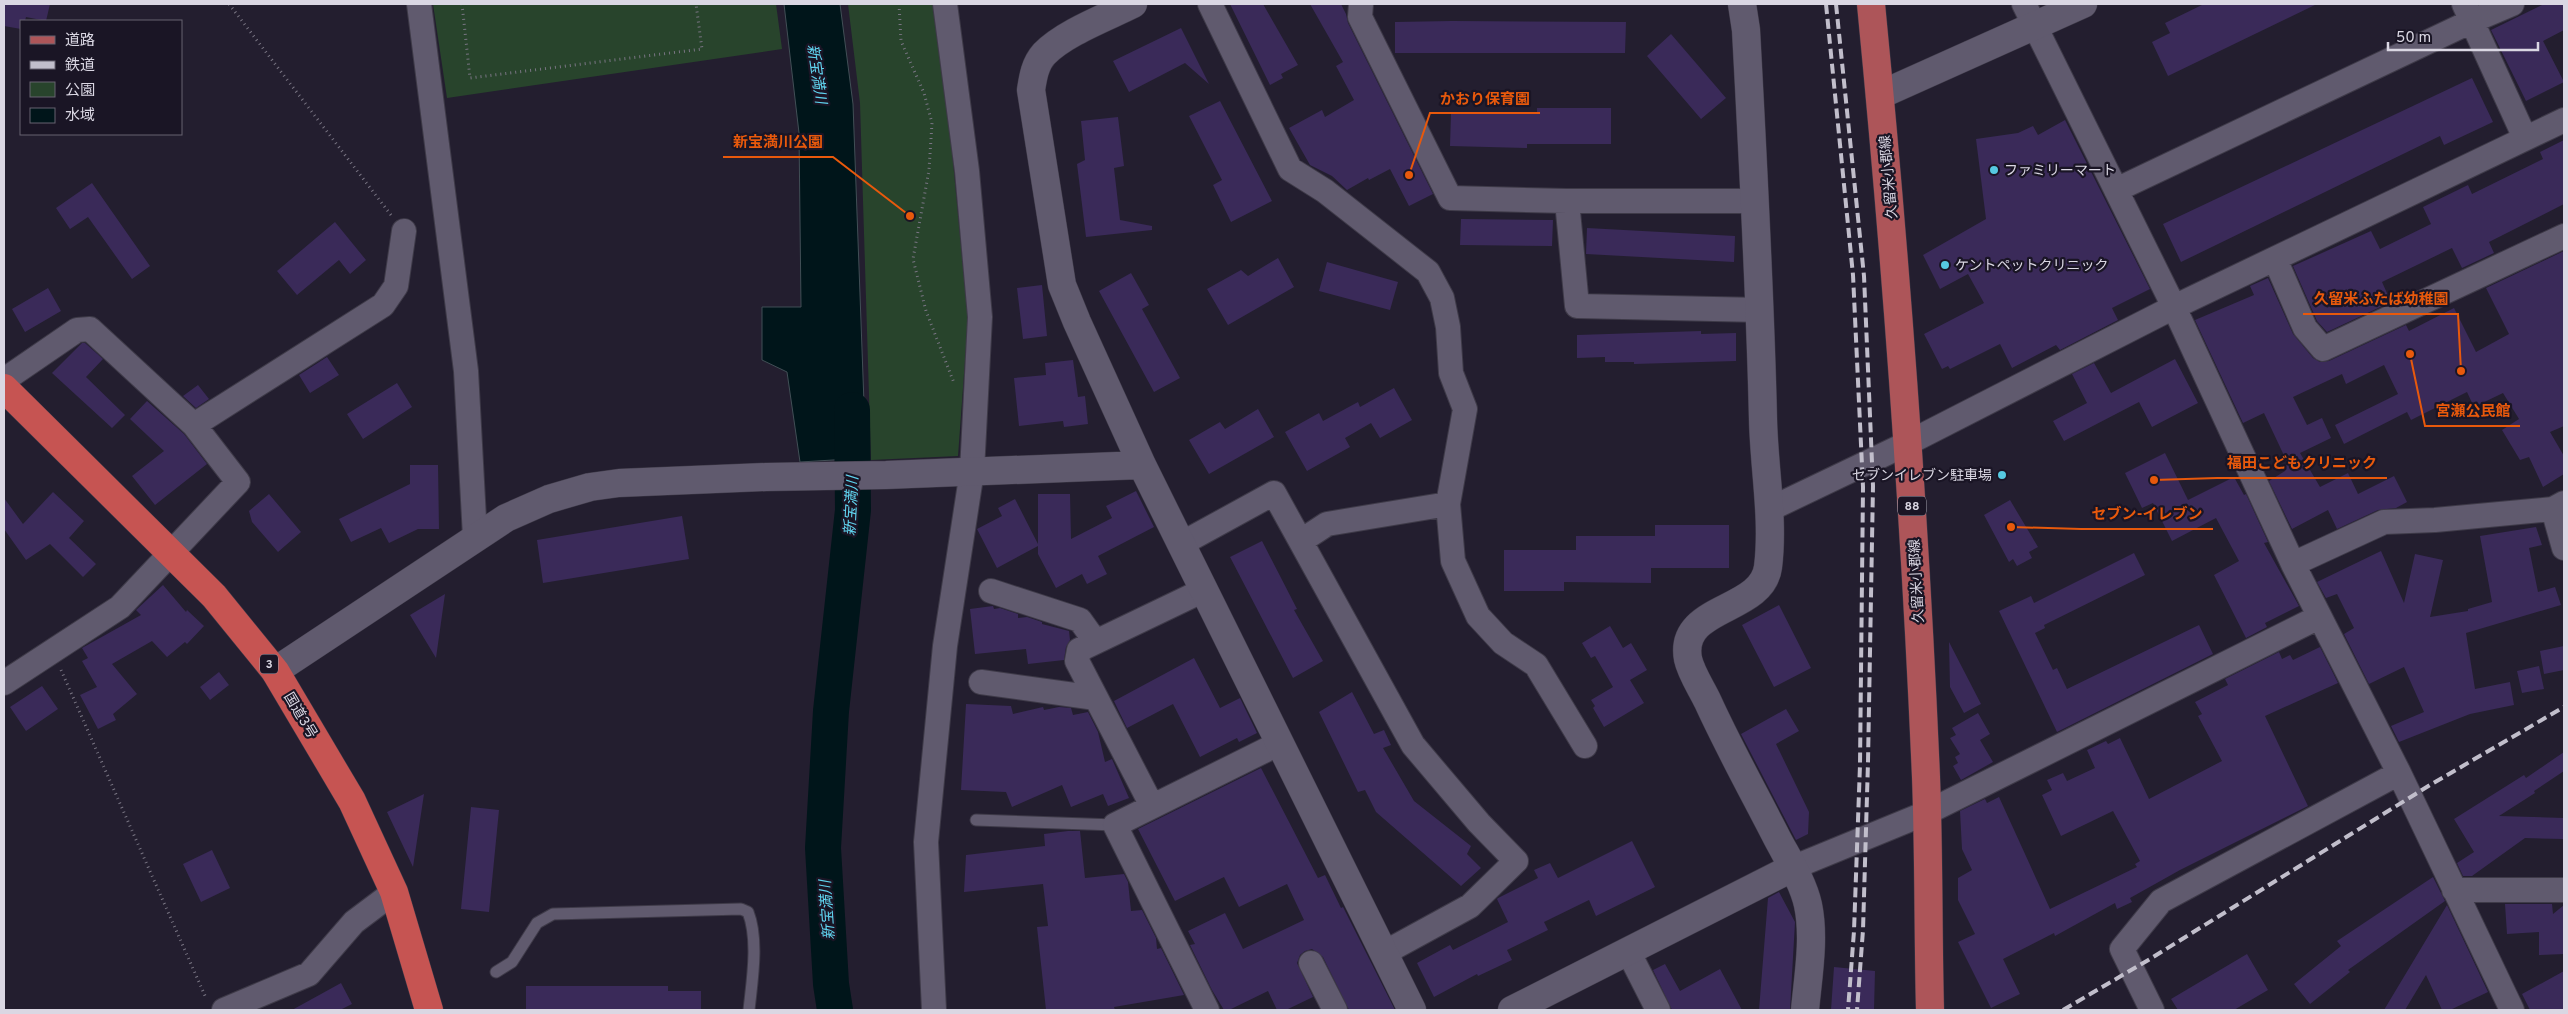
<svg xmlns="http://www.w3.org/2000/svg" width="2568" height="1014" font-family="Overpass,'Noto Sans JP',sans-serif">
	<rect width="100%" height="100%" fill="#231e2f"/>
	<path fill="#28442c" d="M433,4H776L782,49L447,98Z
		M848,4H938L968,320L958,456L871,460L860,103Z"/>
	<path fill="#00151a" stroke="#414f56" d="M784,4H840L853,104L866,458L800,462L787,372L762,360V307H801L799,133Z"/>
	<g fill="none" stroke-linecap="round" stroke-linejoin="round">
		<path stroke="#00151a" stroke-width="36" d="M835,1010L831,984L823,848L831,711L853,510L852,410"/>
	</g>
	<path fill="#3a2a59" d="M4,4H50L46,21L26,17L25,21H21V29L4,26Z
		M1230,4H1263L1298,65L1281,74L1283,78L1270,85Z
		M1310,4H1341L1346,14L1348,23L1433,194L1409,206L1390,169L1369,180L1368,178L1347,190L1332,176L1310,165L1289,128L1322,110L1325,117L1354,100L1336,66L1343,62Z
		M2204,4H2317L2168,76L2152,42L2170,33L2165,23Z
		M2544,4H2564V30L2543,41L2564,82L2526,101L2491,30Z
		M1452,21L1626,22L1625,53H1395V22Z
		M1181,28L1209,84L1185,63L1129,92L1113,61Z
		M1671,34L1726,98L1701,119L1647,56Z
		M2472,78L2493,122L2444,145L2440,136L2181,262L2163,224Z
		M1220,101L1272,201L1231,222L1213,185L1222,180L1189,116Z
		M1537,108H1611V144H1527V148L1450,146L1451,114H1537Z
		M1118,117L1124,166L1114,168L1120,220L1152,226V230L1086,237L1077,164L1085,160L1081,121Z
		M2065,120L2150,289L2112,308L2118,320L2060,350L2056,345L2012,368L2000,344L1950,369L1948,366L1942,369L1924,334L1984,303L1968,274L1940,289L1923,255L1986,219L1976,139L2018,133L2033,126L2038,135Z
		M2564,140V204L2489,242L2494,253L2462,268L2452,248L2382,282L2391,302L2327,332L2317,321L2293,266L2371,231L2380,249L2431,224L2423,207L2468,185L2472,194L2543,159L2540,152Z
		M92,183L150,266L132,279L88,217L70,229L56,208Z
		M1461,219L1553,220L1552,246L1460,245Z
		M335,222L366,260L350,274L339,260L297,295L277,271Z
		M1587,228L1735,236L1734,262L1586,254Z
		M2564,251V426L2550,432L2564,456V474L2543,487L2529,457L2520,460L2502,430L2519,419L2503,393L2474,407L2467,392L2411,420L2407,412L2344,444L2335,425L2398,394L2384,365L2346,384L2342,374L2293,397L2307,425L2322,418L2331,438L2300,453L2320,487L2348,473L2358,494L2394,476L2407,502L2396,508L2378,510L2337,529L2328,510L2292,529L2269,481L2285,471L2283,467L2288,464L2264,413L2243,423L2195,320L2254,295L2250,286L2268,278L2293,334L2313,358L2320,362L2329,361L2406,325L2409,331L2454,308L2476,352L2509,334L2486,288Z
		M1278,258L1294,287L1228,325L1207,289L1241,270L1248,276Z
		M1327,262L1398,282L1390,310L1319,291Z
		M1131,273L1149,305L1142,309L1180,378L1154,392L1099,291Z
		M1042,285L1047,336L1023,339L1017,288Z
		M48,288L61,311L25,332L12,309Z
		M1701,331V334L1736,333V361L1634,364V362H1605V357L1577,358V335Z
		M82,343H85L103,359L86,377L125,415L112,428L52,373Z
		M327,357L339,375L310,393L299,375Z
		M2175,359L2198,403L2152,427L2139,402L2064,441L2053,421L2087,403L2072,374L2094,363L2111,393Z
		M1073,360L1078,397L1085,396L1088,424L1064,427L1063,421L1019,426L1014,378L1046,375L1045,363Z
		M397,383L412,407L363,439L347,414Z
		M198,385L209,399L196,408L183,396Z
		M1394,388L1412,420L1380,438L1371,423L1345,438L1350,447L1307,471L1285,432L1319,413L1323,421L1358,402L1360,407Z
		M147,401L184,434L207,464L155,505L132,476L164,451L130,419Z
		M1258,409L1274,437L1209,474L1189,440L1220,422L1225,429Z
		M2165,453L2188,500L2234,477L2244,495L2246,494L2268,542L2264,543L2299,606L2265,623L2267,627L2246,638L2214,575L2239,561L2216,518L2172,541L2153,503L2142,508L2125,473Z
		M410,465H438L439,529H418L389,543L381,528L351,542L339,519L410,484Z
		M1136,491L1154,527L1098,556L1107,574L1087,584L1082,574L1056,588L1038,554V546L997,568L977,529L1002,516L998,508L1015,499L1038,544V494H1070L1071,539L1112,518L1106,506Z
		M53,492L84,521L69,538L96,564L83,577L50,544L26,560L4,529V498L23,524Z
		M269,494L301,532L278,552L252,522L249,511Z
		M2010,500L2038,547L2029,552L2032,558L2017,566L2013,559L2009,562L1984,515Z
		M682,516L689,559L543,583L537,540Z
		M1655,525H1729V568H1651V583L1564,582V591H1504V550H1576V536H1655Z
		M2536,527L2542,545L2529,548L2538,592L2555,587L2561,605L2466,633L2475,689L2510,682L2514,705L2470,714L2399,742L2391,726L2424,712L2404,667L2369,684L2344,634L2354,628L2337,594L2326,598L2317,582L2381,551L2404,603L2415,554L2443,560L2430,617L2468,611V609L2492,602L2480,536Z
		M1262,541L1297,609L1294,610L1323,661L1293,678L1230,557Z
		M2134,553L2145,575L2044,625L2045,628L2035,633L2053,670L2057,668L2067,689L2199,625L2213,654L2057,732L1999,611L2031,596L2034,603Z
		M163,585L186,612L187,610L204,626L187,644L185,642L167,657L152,641L112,664L137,694L113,714L116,720L98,729L80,695L97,687L82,661L88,658L82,648L141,615L136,610Z
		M445,594L436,658L410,615Z
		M1779,605L1811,668L1774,687L1742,625Z
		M993,606L994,609L1000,608L1018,614V618L1027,617L1042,622V624L1069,631L1070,640L1066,647L1064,660L1028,664L1026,649L975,654L970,609Z
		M1610,626L1623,648L1631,643L1647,670L1630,680L1644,703L1604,727L1593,708L1595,706L1591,700L1613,687L1595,656L1591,658L1582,643Z
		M1949,642L1981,704L1964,713L1950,687Z
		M2564,646V670L2544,674L2540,651Z
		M2320,647L2338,683L2265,716L2308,806L2180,870L2130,898L2132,902L2117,909L2115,903L2055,936L2054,933L2003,959L2020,994L1991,1008L1958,942L1975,934L1958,900V878L1972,870L1962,849L1960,811L1985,799L1987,803L1999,797L2050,909L2137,867L2135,864L2140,861L2113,811L2061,836L2042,795L2052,790L2047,780L2063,773L2067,781L2095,768L2087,750L2106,741L2108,744L2120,738L2149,799L2222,761L2198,716L2202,714L2195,702L2228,685L2225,679L2279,652L2282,659L2290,655L2293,660Z
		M1194,658L1220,708L1240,698L1257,733L1239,742L1237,738L1200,757L1173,704L1127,728L1114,701Z
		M2539,666L2544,689L2522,693L2517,671Z
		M219,672L229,685L210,700L200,687Z
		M42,686L58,709L26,731L10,707Z
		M1352,692L1374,734L1384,730L1391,745L1383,748L1414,801L1471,846L1467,854L1481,868L1461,886L1376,812L1365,790L1358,792L1319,712Z
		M966,704L1011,706L1013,714L1043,707L1044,710L1059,707L1071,708L1073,715L1088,712L1098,732L1105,762L1112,759L1129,798L1108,806L1103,794L1071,807L1062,785L1012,807L1006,792L961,790Z
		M1786,709L1799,731L1776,744L1809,812L1808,834L1796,840L1741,734Z
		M1978,713L1990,734L1980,740L1993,762L1961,780L1953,766L1958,763L1955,757L1960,754L1950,738L1956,735L1952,728Z
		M2564,752V771L2534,791L2535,793L2499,816L2564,818V839L2525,838L2472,876H2463L2457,863L2474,852L2454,819L2524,775L2526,778Z
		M1261,768L1318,878L1325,875L1341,908L1343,907L1395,1010H1349L1323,957L1312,949L1305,951L1300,955L1297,963L1313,997L1286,1010H1277L1268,991L1229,1010H1224L1212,990L1190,945L1195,944L1188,931L1225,913L1243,949L1304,920L1287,884L1239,907L1224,877L1175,901L1138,829Z
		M424,794L413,867L387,812Z
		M471,807L499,810L489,912L461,909Z
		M1068,831H1080L1085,878L1124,874L1128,882L1131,911L1142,910L1156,938L1157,949L1161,948L1184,995L1114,1007L1115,1010H1046L1037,927L1048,926L1043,884L964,892L966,855L1045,846L1044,834Z
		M1632,841L1655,887L1596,916L1589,900L1544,922L1548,930L1507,950L1512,960L1478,976L1477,974L1434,997L1417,963L1450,945L1453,950L1508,922L1497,899L1498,898L1538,878L1534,870L1550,863L1558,878Z
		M212,850L230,888L201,902L183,864Z
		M2433,877L2445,901L2348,970L2350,972L2310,1004L2294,984L2341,946L2337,941Z
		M1779,892L1795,922L1790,1010H1759L1768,898Z
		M2505,904H2552L2553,914L2564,905V954L2539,955V932L2507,934Z
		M2447,905L2488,992L2450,1010H2442L2426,975L2405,1010H2384Z
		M2247,954L2268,990L2234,1010H2178L2171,999Z
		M1665,964L1680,991L1720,969L1742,1010H1672L1653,970Z
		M1834,967L1875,971L1874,1010H1831Z
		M2564,971V1010H2530L2522,994Z
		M341,983L352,1004L340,1010H292Z
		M526,986H668V991H701V1010H526Z"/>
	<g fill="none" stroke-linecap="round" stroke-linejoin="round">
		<defs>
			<path id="service" d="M976,820L1115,825
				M496,972L512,962L537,923L553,914L741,909L748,912C759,940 752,981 749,1010"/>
			<path id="minor" d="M419,4L466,371L475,537
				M1210,4L1290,169L1325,191L1428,272L1442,298L1448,327L1451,373L1465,409L1448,504L1453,561L1478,616L1503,643L1536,665L1585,746
				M1361,4L1360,17L1450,198L1567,201H1756
				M2024,4L2174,307L2293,564L2399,773L2512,1010
				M2464,4L2525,138
				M2116,190L2472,21L2512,4
				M1567,201L1577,306L1760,310
				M2275,259L2305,328L2323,349L2564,236
				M4,380L77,330L90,329L194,425
				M2553,509L2564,548
				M1768,510L1908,443L2174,307L2564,120
				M1301,541L1327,524L1448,504
				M1181,544L1274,493L1413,745L1479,823L1516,861L1470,906L1384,953
				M2293,564L2384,522L2435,520L2553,509L2564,503
				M991,591L1080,620L1095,641
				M981,682L1096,698
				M4,683L120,607L238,482L194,425L383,305L396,286L404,231
				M1152,806L1077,661L1079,650L1204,590
				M1792,868L1926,813L2319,617
				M2454,890H2564
				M1628,951L1658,1010
				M1311,963L1335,1010
				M224,1010L309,974L354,922L394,892
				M934,1010L926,842L945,646L972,471L980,317L967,171L945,4
				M1207,1010L1115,825L1280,743
				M2152,1010L2122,949L2161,901L2399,773"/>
			<path id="tertiary" d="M1133,4C1107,17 1064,33 1044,54C1035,64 1033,77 1031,90L1062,285L1077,322L1142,465L1412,1010
				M1742,4L1746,30C1753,160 1760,289 1763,419C1764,468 1774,519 1768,567C1762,613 1678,605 1688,659C1691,673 1702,689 1708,702C1729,748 1754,793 1777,838C1788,859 1803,882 1808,905C1815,938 1808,977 1805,1010
				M1880,95L2083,4
				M275,671L506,518L549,499L590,487L619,483L766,477L886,475L1142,465
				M1512,1010L1792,868"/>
			<path id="primary" d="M1871,4C1896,261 1915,519 1926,777C1929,855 1928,933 1930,1010"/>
			<path id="trunk" d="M4,388L214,596L275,671L352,801L394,892L429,1010"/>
		</defs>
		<use href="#service" stroke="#3e3a48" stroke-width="13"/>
		<use href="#minor" stroke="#3e3a48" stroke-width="26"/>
		<use href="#tertiary" stroke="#3e3a48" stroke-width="29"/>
		<use href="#primary" stroke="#3e3a48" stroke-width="29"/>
		<use href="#trunk" stroke="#3e3a48" stroke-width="29"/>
		<path stroke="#797583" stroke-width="3" stroke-dasharray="1 4" stroke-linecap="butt" d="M229,4L391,215
			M462,4L470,78L702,49L696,4
			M899,4L901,41L924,93L932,123L929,170L913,259L926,311L954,383
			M61,670L206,998"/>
		<use href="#service" stroke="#605a6e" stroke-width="11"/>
		<use href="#minor" stroke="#605a6e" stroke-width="24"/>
		<use href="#tertiary" stroke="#605a6e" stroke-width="28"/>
		<use href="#primary" stroke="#ad5559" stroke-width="28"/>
		<use href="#trunk" stroke="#c65452" stroke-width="28"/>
		<path stroke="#c1becb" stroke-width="4" stroke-dasharray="10 5" stroke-linecap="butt" d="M1826,4L1853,275L1863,487L1860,765L1854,931L1848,1010
			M1836,4L1864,276L1873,486L1868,762L1863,930L1857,1010
			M2063,1010L2150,959L2430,785L2564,707"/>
	</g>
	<g fill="#56c9e1" stroke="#1a1525" stroke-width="2">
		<circle cx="1994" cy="170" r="5"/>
		<circle cx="1945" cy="265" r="5"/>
		<circle cx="2002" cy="475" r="5"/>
	</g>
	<g text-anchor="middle" stroke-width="4.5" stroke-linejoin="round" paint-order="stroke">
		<g fill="#1a1525" stroke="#a09daa" stroke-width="1">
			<rect x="1898" y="496.5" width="28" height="19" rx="4"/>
			<rect x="260" y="654.5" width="18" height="19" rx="4"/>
		</g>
		<g font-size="12" font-weight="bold" fill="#dad7e3">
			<text x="1912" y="510">88</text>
			<text x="269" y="668">3</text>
		</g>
		<g font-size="14" fill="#dad7e3" stroke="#1a1525" text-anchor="start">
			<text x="2004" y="175">ファミリーマート</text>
			<text x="1955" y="270">ケントペットクリニック</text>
			<text x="1992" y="480" text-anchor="end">セブンイレブン駐車場</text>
		</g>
		<g font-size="14" fill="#dad7e3" stroke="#1a1525">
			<text transform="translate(1888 177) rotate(-95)" y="5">久留米小郡線</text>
			<text transform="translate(1916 581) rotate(-93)" y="5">久留米小郡線</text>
			<text transform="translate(301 715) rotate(59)" y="5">国道3号</text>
		</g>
		<g font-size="15" font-style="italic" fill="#60d5f0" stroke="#1a1525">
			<text transform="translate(817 74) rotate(82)" y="5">新宝満川</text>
			<text transform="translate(851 506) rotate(-87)" y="5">新宝満川</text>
			<text transform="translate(827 910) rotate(-94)" y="5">新宝満川</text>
		</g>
	</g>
	<path fill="none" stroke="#e8590c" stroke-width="2" d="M1409 175L1430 113H1540M910 216L833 157H723M2461 371L2458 314H2303M2410 354L2425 426H2520M2154 480L2217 478H2387M2011 527L2081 529H2213"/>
	<g fill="#e8590c" stroke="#1a1525" stroke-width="2">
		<circle cx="1409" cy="175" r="5"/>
		<circle cx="910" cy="216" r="5"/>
		<circle cx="2461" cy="371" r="5"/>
		<circle cx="2410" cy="354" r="5"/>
		<circle cx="2154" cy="480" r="5"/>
		<circle cx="2011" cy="527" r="5"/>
	</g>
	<g font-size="15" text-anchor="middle" font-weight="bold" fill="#e8590c" stroke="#1a1525" stroke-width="4.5" stroke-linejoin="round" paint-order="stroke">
		<text x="1485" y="104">かおり保育園</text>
		<text x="778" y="147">新宝満川公園</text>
		<text x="2381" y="304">久留米ふたば幼稚園</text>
		<text x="2473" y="416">宮瀬公民館</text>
		<text x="2302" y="468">福田こどもクリニック</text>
		<text x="2147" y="519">セブン-イレブン</text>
	</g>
	<rect width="2568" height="1014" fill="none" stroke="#dad7e3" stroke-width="10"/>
	<rect x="20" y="20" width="162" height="115" fill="#1a1525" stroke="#676371"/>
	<rect x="30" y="36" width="25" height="8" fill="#ad5559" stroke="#676371"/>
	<text x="65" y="45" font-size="15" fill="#dad7e3">道路</text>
	<rect x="30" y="61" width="25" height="8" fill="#c1becb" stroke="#676371"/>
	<text x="65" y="70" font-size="15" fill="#dad7e3">鉄道</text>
	<rect x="30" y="82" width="25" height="15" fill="#28442c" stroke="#676371"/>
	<text x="65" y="95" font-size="15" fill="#dad7e3">公園</text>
	<rect x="30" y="108" width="25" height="15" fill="#00151a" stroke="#676371"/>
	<text x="65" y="120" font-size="15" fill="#dad7e3">水域</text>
	<path d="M2388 42v8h150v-8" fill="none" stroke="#dad7e3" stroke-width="2.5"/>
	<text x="2396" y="42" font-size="15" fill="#dad7e3" stroke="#1a1525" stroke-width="4" paint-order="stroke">50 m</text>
</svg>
